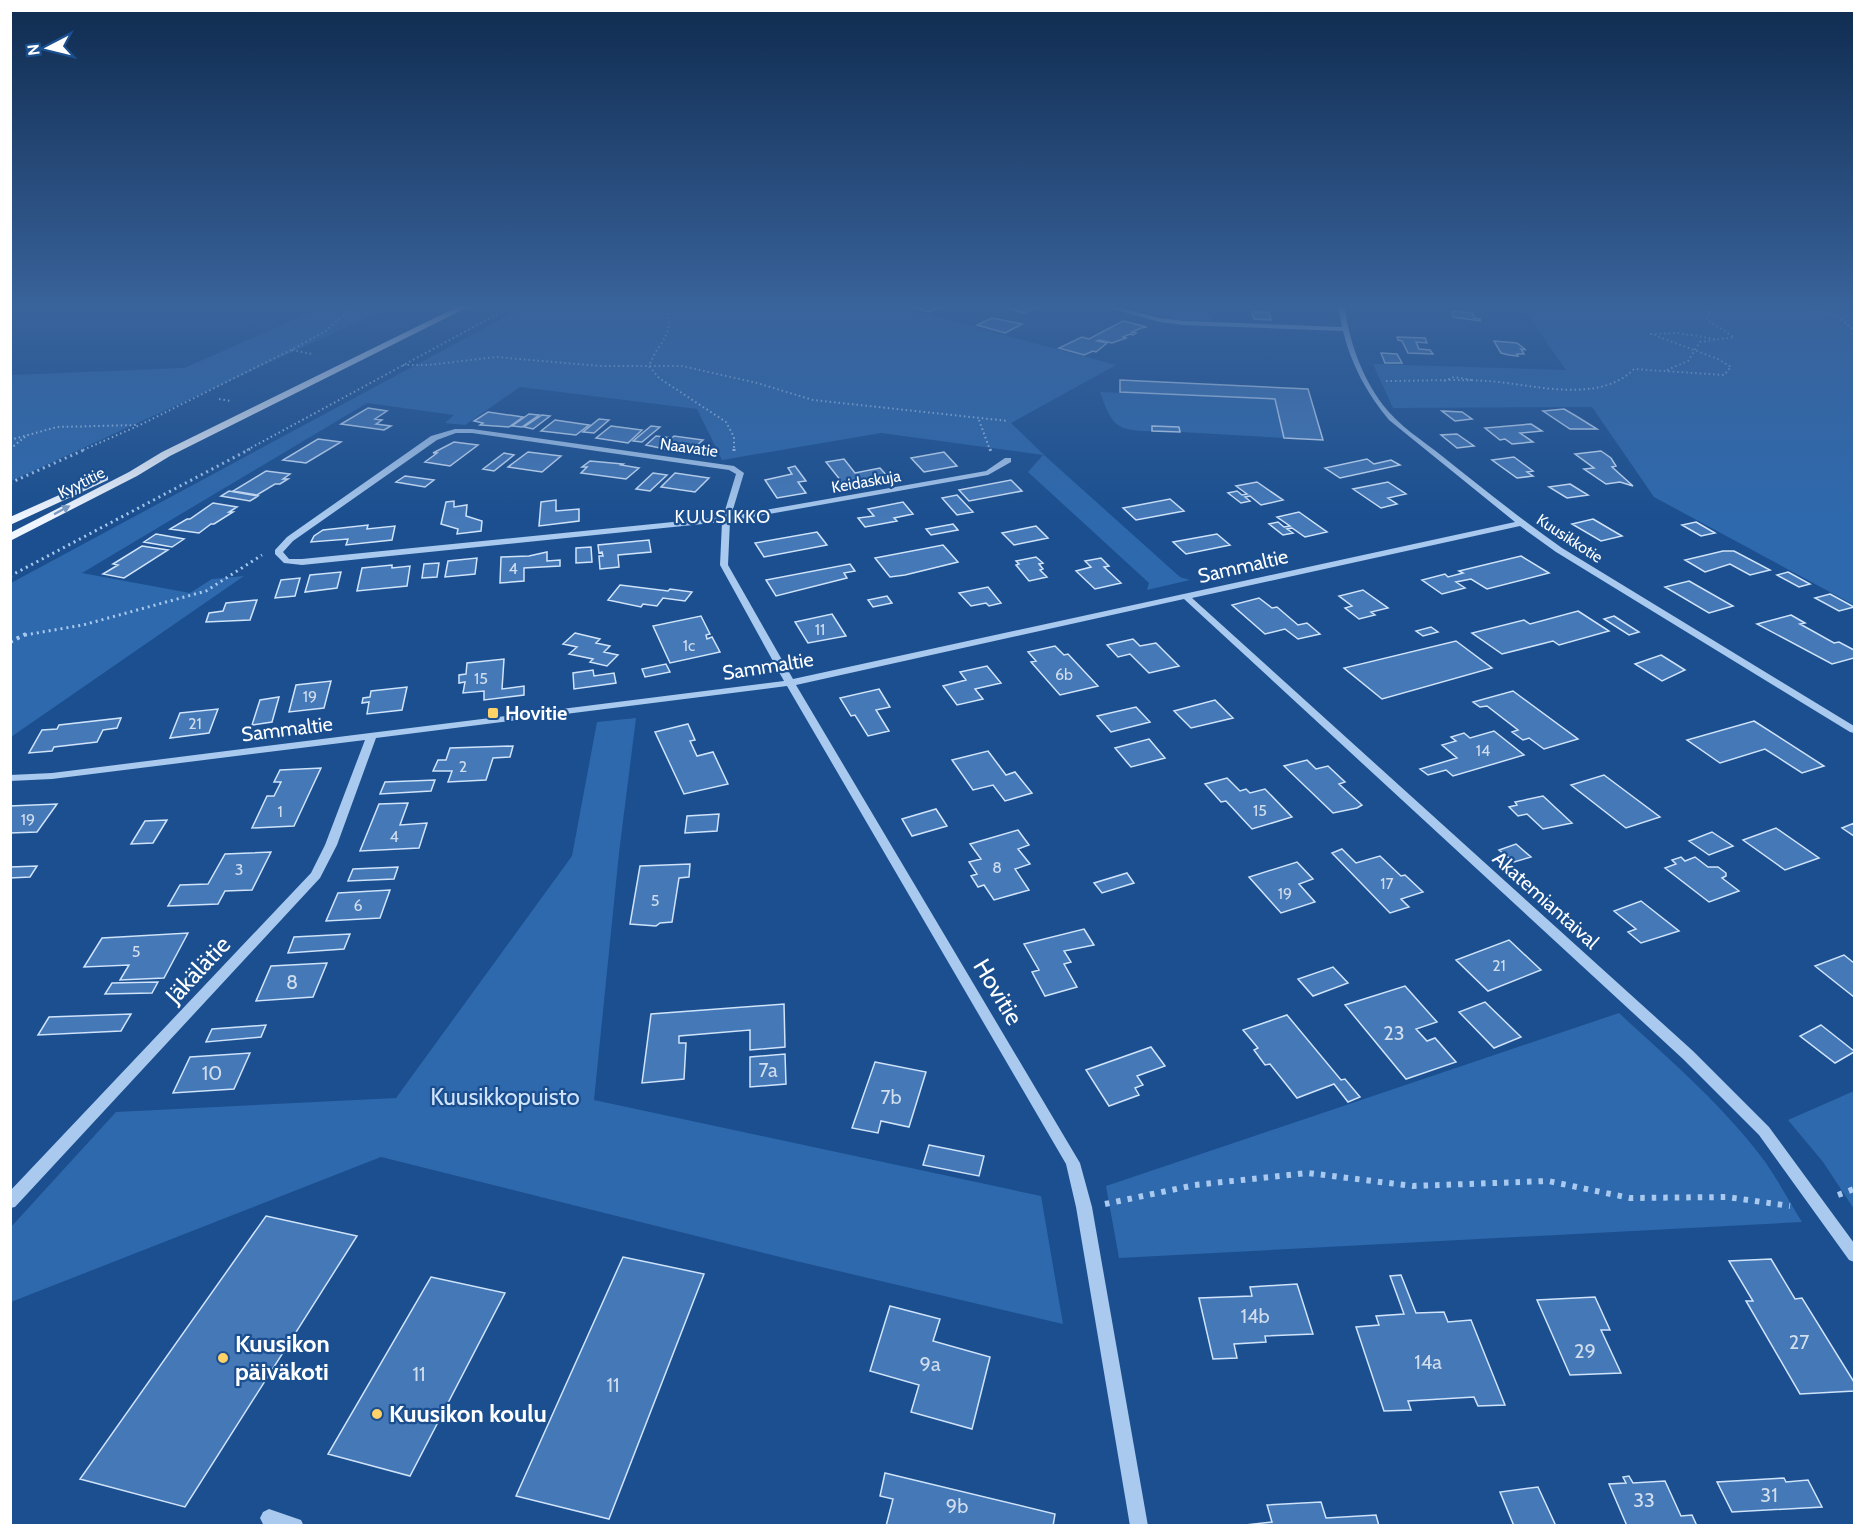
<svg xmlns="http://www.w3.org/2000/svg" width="1865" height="1536" font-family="Cabin,sans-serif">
	<rect width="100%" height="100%" fill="#1b4f8f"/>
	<path fill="#2e69ad" d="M330,304H397L11,481V375L184,368Z
		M529,304H889L1116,365L1011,423L1044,455L1180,577L1190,580L1147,590L1149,583L1028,472L1043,455L881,433L722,460L697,409L520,387L465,425L445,423L454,415L367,403L82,573L190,593L212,579L244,576L11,737V583Z
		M1115,304H1204L1213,321L1177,320Z
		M1520,304H1850L1854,307V605L1654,497L1592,407L1393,408L1373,364L1566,370Z
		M1100,392L1275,399L1284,438L1180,432L1179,427L1153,426L1152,431C1116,431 1112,426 1100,392Z
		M636,718L619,853L594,1100L1041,1196L1063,1324L796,1261L381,1157L11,1302V1227L116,1112L396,1098L572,856L597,722Z
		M1619,1013C1670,1060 1725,1107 1766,1163C1779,1182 1790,1203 1802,1222L1119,1258L1106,1186Z
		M1854,1091V1209L1823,1162L1788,1120Z"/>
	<path fill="#4478b7" stroke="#cfe3fa" stroke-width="1.5" d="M899,304H931L941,307L929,312Z
		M1011,304H1026L1036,307L1024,313L1004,307Z
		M1452,311L1473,313L1474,318L1480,319V321L1453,317Z
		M1252,312H1269L1271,320L1254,319Z
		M992,318L1022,324L1005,333L977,325Z
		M1123,321L1147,327L1141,328L1132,332L1136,333L1133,335L1130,334L1123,337L1126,338L1112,343L1099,340L1097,341L1107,343L1096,352L1093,351L1084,355L1059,348L1082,337L1089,339Z
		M1397,337L1425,338L1427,343L1416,342L1419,349L1430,350L1433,354L1408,353L1402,341L1398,340Z
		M1494,341L1517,343L1526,350L1521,349L1524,354H1517L1518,356L1509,355L1501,353Z
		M1381,353L1397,354L1402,363H1385Z
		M1120,380L1308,389L1323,440L1284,438L1275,399L1120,392Z
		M368,408L387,411L375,419L382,420L376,424L391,426L384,430L341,424Z
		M1564,409L1576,416L1597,429H1570L1543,411Z
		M1442,411L1462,412L1472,419L1455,421Z
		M488,412L523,417L509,427L480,425L483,423L474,421Z
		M529,414L539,415L522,427L512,426Z
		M542,415L550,416L533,429L524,427Z
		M599,419L609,420L594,433L583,432Z
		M555,420L589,425L576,435L541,431Z
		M1531,424L1542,431L1520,433L1533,442L1512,444L1505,439L1500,440L1485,428Z
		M611,426L642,430L628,443L596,438Z
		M651,426L660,427L642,442L633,441Z
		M1152,426L1179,427L1180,432L1152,431Z
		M1457,434L1474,446L1457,448L1441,435Z
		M656,436L672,438L674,436L703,440L690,451H674L646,445Z
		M318,439L341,442L306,463L283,460Z
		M454,442L478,445L450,466L425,462L437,453H433Z
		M1601,451L1611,458L1616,466L1612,467L1633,486L1620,482L1606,484L1584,469L1594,468L1575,454Z
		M528,452L561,456L542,472L508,467Z
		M944,452L957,466L924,472L911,458Z
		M504,453L514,455L494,471L483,469Z
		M1514,457L1533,471L1527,472L1533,476L1517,478L1492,460Z
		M844,459L855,473L880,468L889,478L845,486L826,462Z
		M1367,459L1374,464L1391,460L1400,465L1340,478L1325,468Z
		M590,461L623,464L621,465L639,468L626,479L581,473L587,467H582Z
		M795,466L806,481L798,482L806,493L777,498L765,480L792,474L788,468Z
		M266,471L290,474L283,479H288L280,484H275L257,495L233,491Z
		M653,473L667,475L650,491L636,489Z
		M675,473L709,478L695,492L661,487Z
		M405,476L434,480L425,487L396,482Z
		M1011,480L1022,491L969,501L959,490Z
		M1257,482L1283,500L1261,505L1250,496L1245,497L1250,501L1241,503L1228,493L1237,491L1242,495L1247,494L1236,486Z
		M1388,482L1406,494L1388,498L1397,504L1381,508L1353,489Z
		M1570,484L1588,495L1567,498L1549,487Z
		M229,491L258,496L250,501L221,496Z
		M957,495L973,512L957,515L942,498Z
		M1170,499L1184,511L1136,520L1123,508Z
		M556,500V511L579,509V521L539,526L541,502Z
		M454,501V507L467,505L466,516L482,521L481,531L457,534L458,529L441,524L446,502Z
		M903,502L913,514L894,518L897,521L865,527L858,518L874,516L868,509Z
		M213,503L237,507L229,512H233L214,524H211L199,533L170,529L187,519H190Z
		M1299,512L1327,532L1305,537L1292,528L1287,529L1293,533L1283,535L1269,524L1278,522L1284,527L1290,526L1277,517Z
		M1593,519L1622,536L1601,541L1572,524Z
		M1696,522L1715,533L1701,536L1682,525Z
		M953,524L958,530L931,535L926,529Z
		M368,525L367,529L395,526L392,540L346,545L348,539L311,542L314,536L323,530Z
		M1036,526L1048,538L1014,545L1002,533Z
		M817,532L827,545L764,557L755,543Z
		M156,534L184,539L172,547L144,542Z
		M1217,534L1230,545L1186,554L1173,542Z
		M649,540L651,552L618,555L619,567L600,569L599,556H603L602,552L599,553L598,545Z
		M943,545L958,562L905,575L890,577L875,558Z
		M142,546L168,550L124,578L103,574L118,565L113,564Z
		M591,547L592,562L576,563V548Z
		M1723,551H1734L1770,570L1750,575L1730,564L1705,572L1685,560Z
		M547,552V561L560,560V566L524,568V581L500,583L501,557L529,556Z
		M1521,556L1549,573L1487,589L1471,579L1456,582L1465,588L1442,594L1422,580L1445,574L1448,577L1463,573L1459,571Z
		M1036,557L1043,563L1039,564L1043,569L1040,570L1047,577L1029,581L1016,565L1019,564L1016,561Z
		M477,558L475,574L445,577L448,561Z
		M1101,558L1109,566L1104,567L1121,583L1095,589L1076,571L1091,567L1085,561Z
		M439,563L437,577L422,578L424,564Z
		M850,564L855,571L844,573L847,578L776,596L766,580Z
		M392,565V568L410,566L407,586L357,591L362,568Z
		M341,572L337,588L305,592L310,575Z
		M1788,572L1810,584L1799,587L1777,575Z
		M300,578L295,596L275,598L281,580Z
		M1689,581L1733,606L1709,613L1665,587Z
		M620,585L668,591L670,589L692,592L685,601L663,598L657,606L643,604L641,607L608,600Z
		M988,587L1001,603L989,606L986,603L971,606L959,593Z
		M1363,590L1388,608L1371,612L1375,615L1359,619L1345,608L1352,606L1339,596Z
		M1830,594L1854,607L1839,611L1815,598Z
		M887,596L892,603L873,607L868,600Z
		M1259,598L1272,608L1277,607L1298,625L1307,623L1320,634L1298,639L1285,629L1265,634L1232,605Z
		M257,600L250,620L206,622L209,613L223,611L226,603Z
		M1578,611L1609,631L1559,645L1553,641L1502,654L1472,633L1524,620L1530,624Z
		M832,614L846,636L808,643L795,622Z
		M1791,615L1805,623L1800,624L1834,643L1839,642L1854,650V658L1832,664L1757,624Z
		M701,616L710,634L706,635L707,639L712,637L720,652L670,663L653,626Z
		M1614,616L1639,632L1629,635L1604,619Z
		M1431,627L1438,632L1423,636L1416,631Z
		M575,633L600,639L596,643L610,646L604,652L618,655L607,666L590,662L593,659L569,654L577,647L563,644Z
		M1133,639L1140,646L1156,643L1179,666L1149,673L1130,654L1118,657L1107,645Z
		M1456,641L1492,668L1382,699L1344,668Z
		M1055,646L1064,655L1068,654L1098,686L1060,695L1031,662L1036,661L1028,652Z
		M1661,655L1685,670L1662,681L1635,664Z
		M504,659L502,689L524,686V695L484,700V691L463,693L465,682L459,683V675L466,674L467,663Z
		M666,664L670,672L645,677L642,669Z
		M987,666L1001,683L975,689L983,699L957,705L943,686L966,680L960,672Z
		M593,670L594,676L614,673L616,683L574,689L573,673Z
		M331,681L324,708L289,712L296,685Z
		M407,687L402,710L367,714L369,702L362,703L363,698L370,697L371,691Z
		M879,689L890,707L876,710L889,731L868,736L855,715L851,716L840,698Z
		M1513,691L1578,739L1544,749L1529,738L1523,740L1512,732L1518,730L1487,706L1480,707L1473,702Z
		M279,697L272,722L252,725L260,700Z
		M1215,700L1233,718L1191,728L1174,711Z
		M1136,707L1150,722L1111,732L1097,716Z
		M218,709L209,733L170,738L180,713Z
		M121,718L117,728L103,730L97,742L54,747L52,751L29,753L42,730L57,729L59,725Z
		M1754,721L1824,766L1802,773L1765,749L1720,763L1687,740Z
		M688,724L695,740L690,741L697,756L713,752L728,784L684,794L655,732Z
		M1494,731L1524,755L1453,776L1446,770L1428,775L1420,769L1457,758L1442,745L1456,741L1451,737L1464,733L1470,738Z
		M1149,739L1165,758L1131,767L1115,748Z
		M513,746L510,757L493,758L486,780L448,782L452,771H433L438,760H446L450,748Z
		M988,751L1006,775L1015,772L1032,793L1005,801L993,785L973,790L952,760Z
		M1307,760L1316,769L1328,766L1345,782L1339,784L1362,805L1357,808L1333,813L1284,766Z
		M321,768L294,826L252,828L267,796H274L281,782H274L280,770Z
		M1604,775L1660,817L1626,828L1571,785Z
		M1227,778L1240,791L1246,789L1250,793L1265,789L1292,817L1252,829L1226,801L1221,802L1205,784Z
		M435,780L431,791L380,794L385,782Z
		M1543,796L1572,823L1543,829L1527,814L1518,816L1509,807L1517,805L1515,802Z
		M408,803L400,825L427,823L419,848L360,851L379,804Z
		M57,804L37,832L10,833V806Z
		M936,809L947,826L912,836L902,819Z
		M719,814L717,831L685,833L687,816Z
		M167,820L153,843L131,844L145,821Z
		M1854,823V836L1842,828Z
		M1776,828L1819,858L1785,870L1743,840Z
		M1018,830L1029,845L1018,849L1030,864L1015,869L1029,890L994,900L984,885L978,887L971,876L977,874L969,862L981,859L970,844Z
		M1712,832L1733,846L1709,855L1689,841Z
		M1516,844L1531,857L1514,862L1499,850Z
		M1342,849L1356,863L1380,856L1401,876L1405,875L1423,892L1401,899L1409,907L1390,913L1332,853Z
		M271,852L252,890L225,891L218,904L168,906L180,885L208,884L225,854Z
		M1681,857L1685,861L1695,857L1708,867H1718L1726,873V876L1722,878L1739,891L1709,902L1665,868L1676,864L1672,860Z
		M1297,862L1313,879L1299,884L1315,902L1281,913L1249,877Z
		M690,864L689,877L679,878L672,922L660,923L656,926L630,924L640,866Z
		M37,866L30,877L10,878V867Z
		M398,867L394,879L348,881L353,869Z
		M1127,873L1134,883L1102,893L1094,883Z
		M390,890L380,918L326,921L338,893Z
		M1641,901L1679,931L1641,943L1628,932L1636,929L1614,911Z
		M1084,929L1094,945L1064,951L1071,962L1064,964L1077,987L1045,996L1032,972L1039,970L1024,944Z
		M188,933L164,978L120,980L129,965L84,967L102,938Z
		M350,934L344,949L288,953L294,937Z
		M1509,940L1541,970L1488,991L1456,960Z
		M1844,955L1854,963V997L1815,966Z
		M327,963L313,997L256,1001L271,966Z
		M1333,967L1348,983L1313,996L1298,979Z
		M158,982L152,993L105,994L112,983Z
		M1405,986L1437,1022L1416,1029L1427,1041L1435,1038L1456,1062L1406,1079L1345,1005Z
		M1485,1002L1521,1037L1494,1048L1459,1012Z
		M784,1004L785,1047L750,1050V1030L679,1036V1043H686L684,1079L642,1083L651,1014Z
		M131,1014L121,1031L38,1035L49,1017Z
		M1287,1015L1341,1080L1345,1079L1360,1097L1348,1102L1334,1084L1297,1098L1270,1064L1265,1065L1254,1050L1258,1048L1243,1030Z
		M266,1025L261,1037L206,1042L212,1029Z
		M1821,1025L1854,1051V1052L1835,1063L1800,1036Z
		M1151,1047L1165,1066L1137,1076L1143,1085L1135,1088L1139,1095L1109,1106L1086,1070Z
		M250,1053L234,1089L173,1093L190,1057Z
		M785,1054L786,1084L750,1087V1057Z
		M875,1062L926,1072L909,1127L881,1121L878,1133L852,1128Z
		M929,1145L984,1156L979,1176L923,1165Z
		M266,1216L357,1236L185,1507L80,1479Z
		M623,1257L704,1274L609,1519L516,1496Z
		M1771,1259L1795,1299L1802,1298L1854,1382V1391L1800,1394L1746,1301H1753L1729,1261Z
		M1401,1275L1416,1313L1444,1312L1448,1322L1471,1320L1505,1405L1478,1406L1474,1397L1408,1401L1411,1410L1384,1411L1356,1327L1379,1325L1376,1316L1404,1314L1390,1276Z
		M431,1277L505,1293L410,1476L328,1454Z
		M1297,1284L1313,1334L1265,1336L1266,1342L1234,1344L1237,1358L1213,1359L1199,1298L1252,1296L1250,1287Z
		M1595,1297L1610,1330H1601L1621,1373L1570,1375L1537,1300Z
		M890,1306L940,1319L933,1341L990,1357L972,1429L911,1412L919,1385L870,1371Z
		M885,1473L1055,1514L1053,1526H886L893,1499L880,1496Z
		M1629,1476L1633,1483L1665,1481L1681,1516L1692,1515L1697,1526H1627L1609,1484L1626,1483L1623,1477Z
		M1784,1478L1786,1482L1808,1480L1822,1507L1732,1512L1717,1482Z
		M1538,1487L1556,1526H1514L1500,1492Z
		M1321,1502L1326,1518L1376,1515L1379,1526H1236L1272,1522L1267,1505Z"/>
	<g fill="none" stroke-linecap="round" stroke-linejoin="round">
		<path stroke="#a9c9ee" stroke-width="2" stroke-dasharray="1.5 3" stroke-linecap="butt" d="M666,304C675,338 660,338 649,366L659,378L726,422L734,437V450
			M1794,304L1838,317L1854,330
			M292,350L312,354
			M403,365H428L496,357L600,366H682L757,383L813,400L1008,421
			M1667,370L1688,361L1700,342L1734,337L1709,321L1706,318L1711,314L1696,304
			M1386,381C1420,381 1454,379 1488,381C1532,384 1598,405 1634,369L1724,375L1731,367L1718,359L1651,334L1678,333L1715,339
			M1444,381L1454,377L1472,380
			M219,399L231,401
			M979,420L990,450
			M10,440L57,427L137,425
			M10,449L26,436
			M83,450L140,425L291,350L326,331L349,310L364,304
			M247,450L516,304"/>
		<path stroke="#a9c9ee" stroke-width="3" stroke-dasharray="2 4" stroke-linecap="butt" d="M734,449V452
			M990,449L991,452
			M10,483L86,449
			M10,576L250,449
			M25,635L83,625L206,591L262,555"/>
		<path stroke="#a9c9ee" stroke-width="4" stroke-dasharray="3 4.5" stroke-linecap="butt" d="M10,642L28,633"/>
		<path stroke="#a9c9ee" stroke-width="6" stroke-dasharray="4.5 7" stroke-linecap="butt" d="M1838,1195L1854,1189
			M1105,1204L1195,1185L1308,1173L1413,1186L1548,1181L1630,1198L1727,1197L1790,1206"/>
		<path fill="#a9c9ee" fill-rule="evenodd" d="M1094,304H1104L1160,318L1184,321L1342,327L1338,304H1344C1349,340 1361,376 1383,405C1399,426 1422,440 1442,456C1482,488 1521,519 1562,548L1854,726V733L1850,732L1556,552L1520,526L1192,598L1693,1051L1769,1127L1854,1243V1262L1849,1260L1759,1135L1683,1059L1184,599L796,685L1080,1163L1092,1207L1148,1526H1130L1076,1207L1066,1164L787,686L376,738L337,845L320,878L15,1207L10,1208V1191L311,873L325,845L365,740L52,779L10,781V775L52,773L784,681L720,565L722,522L302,565L284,563L275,554V550L287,537L431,436L455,429H472L734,466L744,473L731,516L986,471L1005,458H1011V462L988,475L730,521L728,565L793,679L1515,522L1389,420C1367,394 1351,364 1343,331L1184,325L1160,322ZM456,433H472L729,470L736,474L723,517L302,559H289L283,552L293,541L437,440Z
			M269,1509L301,1520L304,1526L263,1524L260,1518L263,1512Z"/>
		<path fill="#f0f6ff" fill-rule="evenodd" d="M463,304H474L170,456L137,476L10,541V533L129,472L162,452Z
			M104,475L108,476V480L10,525V517Z"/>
	</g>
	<defs><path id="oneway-solid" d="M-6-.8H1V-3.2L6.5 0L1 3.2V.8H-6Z" transform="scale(1.5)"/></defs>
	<use fill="#7b9ac1" href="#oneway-solid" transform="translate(62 510) rotate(-28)"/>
	<linearGradient id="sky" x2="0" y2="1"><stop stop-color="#0f2b4f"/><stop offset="0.59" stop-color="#39639b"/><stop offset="1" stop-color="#39639b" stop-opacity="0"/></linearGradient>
	<rect width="1865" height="519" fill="url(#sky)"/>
	<g fill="#ffd166" stroke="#1b4f8f" stroke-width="2">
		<rect x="487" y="707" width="12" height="12" rx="3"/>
		<circle cx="223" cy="1358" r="6"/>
		<circle cx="377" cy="1414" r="6"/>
	</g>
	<g text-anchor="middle" stroke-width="4.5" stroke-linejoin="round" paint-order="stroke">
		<g font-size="16" fill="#fff" stroke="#1b4f8f">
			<text transform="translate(689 447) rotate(8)" y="6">Naavatie</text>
			<text transform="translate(866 481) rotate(-10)" y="6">Keidaskuja</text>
			<text transform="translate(81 482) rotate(-27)" y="6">Kyytitie</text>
			<text transform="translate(1570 538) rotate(33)" y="6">Kuusikkotie</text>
		</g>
		<g font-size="16" fill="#d0dded">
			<text x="513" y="574">4</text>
			<text x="820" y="635">11</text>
			<text x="689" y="651">1c</text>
			<text x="1064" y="680">6b</text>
			<text x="481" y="684">15</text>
			<text x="310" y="702">19</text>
			<text x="195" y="729">21</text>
			<text x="1483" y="756">14</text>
			<text x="463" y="772">2</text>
			<text x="1260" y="816">15</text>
			<text x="280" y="817">1</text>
			<text x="28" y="825">19</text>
			<text x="394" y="842">4</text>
			<text x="997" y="873">8</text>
			<text x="239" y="875">3</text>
			<text x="1387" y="889">17</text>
			<text x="1285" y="899">19</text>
			<text x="655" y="906">5</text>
			<text x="358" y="911">6</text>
			<text x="136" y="957">5</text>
			<text x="1499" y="971">21</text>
		</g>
		<g font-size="18" letter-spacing="1.5" fill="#fff" stroke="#1b4f8f">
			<text x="723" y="523">KUUSIKKO</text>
		</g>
		<g font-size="20" fill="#fff" stroke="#1b4f8f">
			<text transform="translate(1243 566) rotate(-13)" y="7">Sammaltie</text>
			<text transform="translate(768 666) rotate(-9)" y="7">Sammaltie</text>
			<text transform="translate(287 729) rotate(-7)" y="7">Sammaltie</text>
			<text transform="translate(1546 900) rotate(42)" y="7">Akatemiantaival</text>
		</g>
		<g font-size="20" font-weight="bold" fill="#fff" stroke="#1b4f8f" text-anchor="start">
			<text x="505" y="720">Hovitie</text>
		</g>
		<g font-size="20" fill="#d0dded">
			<text x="292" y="989">8</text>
			<text x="1394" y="1040">23</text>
			<text x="768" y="1077">7a</text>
			<text x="212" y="1080">10</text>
			<text x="891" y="1104">7b</text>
			<text x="1255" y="1323">14b</text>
			<text x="1799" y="1349">27</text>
			<text x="1585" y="1358">29</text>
			<text x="1428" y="1369">14a</text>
			<text x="930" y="1371">9a</text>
			<text x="419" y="1381">11</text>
			<text x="613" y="1392">11</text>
			<text x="1769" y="1502">31</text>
			<text x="1644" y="1507">33</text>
			<text x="957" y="1513">9b</text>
		</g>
		<g font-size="24" fill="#fff" stroke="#1b4f8f">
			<text transform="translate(198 970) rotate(-47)" y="8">Jäkälätie</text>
			<text transform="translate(998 992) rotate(59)" y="8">Hovitie</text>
		</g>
		<g font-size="24" fill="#cfe3fa" stroke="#1b4f8f">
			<text x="505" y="1105">Kuusikkopuisto</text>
		</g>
		<g font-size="24" font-weight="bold" fill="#fff" stroke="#1b4f8f" text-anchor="start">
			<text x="235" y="1352">Kuusikon<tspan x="235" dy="28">päiväkoti</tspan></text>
			<text x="389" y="1422">Kuusikon koulu</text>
		</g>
	</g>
	<rect width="1865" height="1536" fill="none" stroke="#ffffff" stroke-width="24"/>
	<g transform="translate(48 48) rotate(263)" stroke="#1b4f8f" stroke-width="4.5" paint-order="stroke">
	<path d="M0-4.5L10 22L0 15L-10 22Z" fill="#ffffff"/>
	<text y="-9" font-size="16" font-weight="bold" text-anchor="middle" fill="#ffffff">N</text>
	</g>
</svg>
